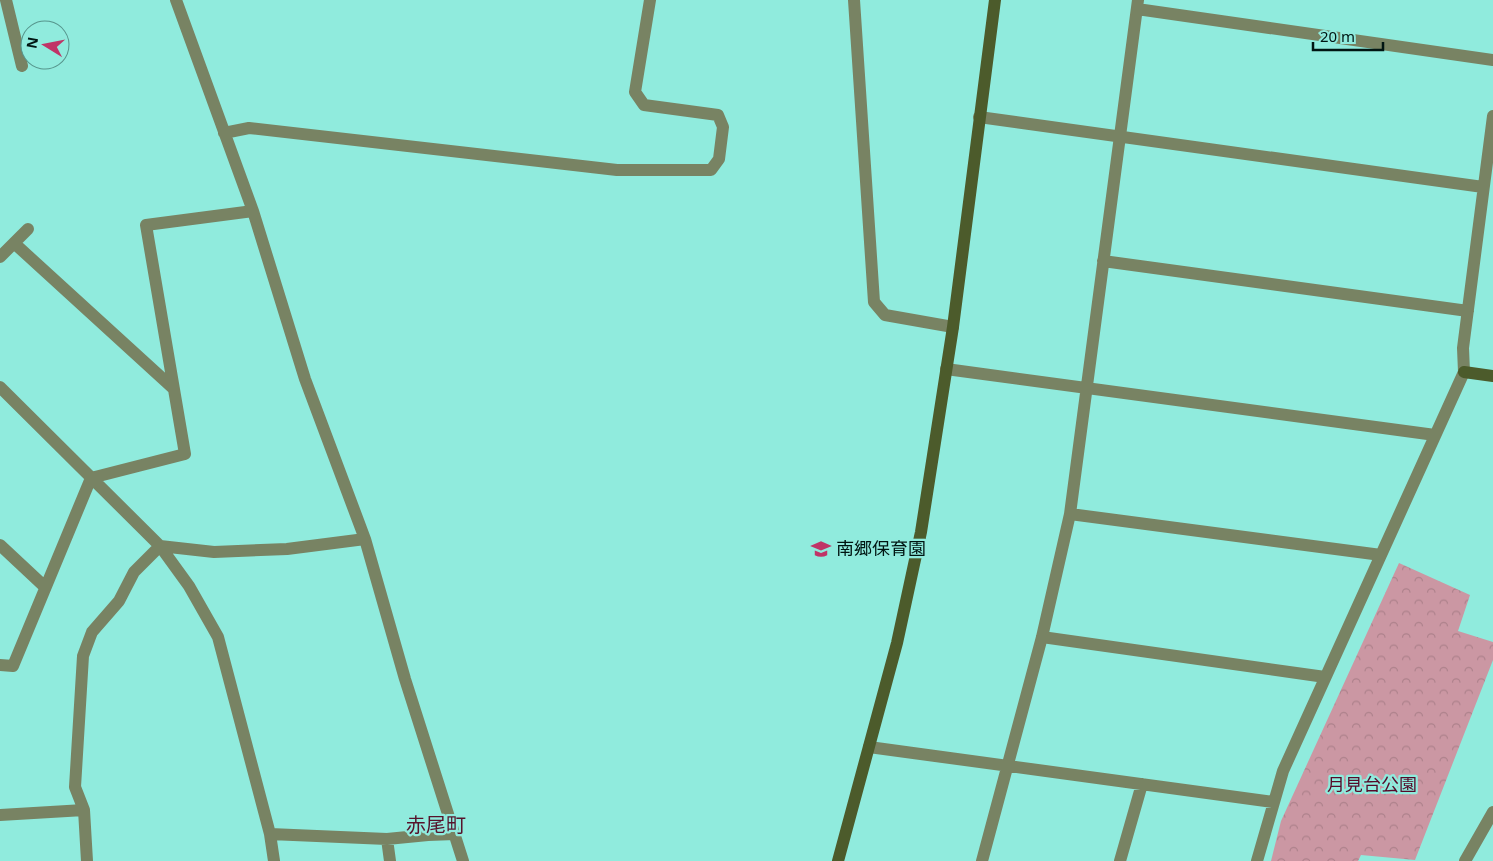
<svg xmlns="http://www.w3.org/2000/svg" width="1493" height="861" font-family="'Noto Sans','Noto Sans JP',sans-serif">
	<defs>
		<pattern id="park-crowns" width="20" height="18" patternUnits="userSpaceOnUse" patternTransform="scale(1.25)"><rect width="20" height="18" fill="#cb97a3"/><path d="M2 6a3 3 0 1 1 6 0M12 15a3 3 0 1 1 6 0" fill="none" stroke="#ad818b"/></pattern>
	</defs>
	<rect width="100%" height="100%" fill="#90ebdd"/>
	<path fill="url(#park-crowns)" d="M1399,563L1470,595L1458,631L1493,642V660L1415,860L1361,855L1358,861H1271L1281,821Z"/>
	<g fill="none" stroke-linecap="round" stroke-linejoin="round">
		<path stroke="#788363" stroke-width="12" d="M6,0L22,66
			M176,0L253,211L305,379L365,539L405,679L463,861
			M854,0L874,302L885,315L953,327
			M1137,9L1493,60
			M979,117L1483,187
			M224,133L249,128L617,170H711L719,159L723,127L718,115L644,105L635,92L650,0
			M14,243L174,389
			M0,257L28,229
			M1103,261L1468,311
			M946,369L1435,435
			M0,387L160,546L189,586L218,637L270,834L274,861
			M1070,514L1381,555
			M0,545L45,587
			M1042,637L1325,677
			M0,665L13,666L91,478L185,454L146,225L253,211
			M869,747L1273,802
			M0,815L84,810
			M270,834L387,839L428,835L455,834
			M387,839L390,861
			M87,861L84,810L75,787L83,656L92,632L119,601L134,572L160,546L214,552L287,549L365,539
			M982,861L1042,637L1070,514L1138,0
			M1120,861L1142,784
			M1257,861L1283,771L1464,372L1463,348L1493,116
			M1465,861L1493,812"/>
		<path stroke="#4c5b2b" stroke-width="12" d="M1464,372L1493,376
			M838,861L897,643L921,532L953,327L995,0"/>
	</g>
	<defs>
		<symbol id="school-bare" viewBox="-9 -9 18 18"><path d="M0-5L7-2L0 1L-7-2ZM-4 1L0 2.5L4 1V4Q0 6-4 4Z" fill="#c03467" stroke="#90ebdd" stroke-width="2.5" paint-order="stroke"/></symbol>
	</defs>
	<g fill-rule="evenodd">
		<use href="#school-bare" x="807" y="535" width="28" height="28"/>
	</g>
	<g text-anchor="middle" stroke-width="4.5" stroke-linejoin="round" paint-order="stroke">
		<g font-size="18" fill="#001512" stroke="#90ebdd" text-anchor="start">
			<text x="836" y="555">南郷保育園</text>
		</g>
		<g font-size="18" fill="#560a29" stroke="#90ebdd">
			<text x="1372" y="791">月見台公園</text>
		</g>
		<g font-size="20" fill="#56132b" stroke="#90ebdd">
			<text x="436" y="832">赤尾町</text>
		</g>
	</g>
	<g transform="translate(45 45) rotate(280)"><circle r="24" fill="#90ebdd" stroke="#56958c"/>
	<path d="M0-4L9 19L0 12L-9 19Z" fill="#c03467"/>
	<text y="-8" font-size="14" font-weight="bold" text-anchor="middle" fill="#001512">N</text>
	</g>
	<path d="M1313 42v8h70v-8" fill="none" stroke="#001512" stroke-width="2.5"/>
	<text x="1320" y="42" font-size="15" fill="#001512" stroke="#90ebdd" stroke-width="4" paint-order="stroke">20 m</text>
</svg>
